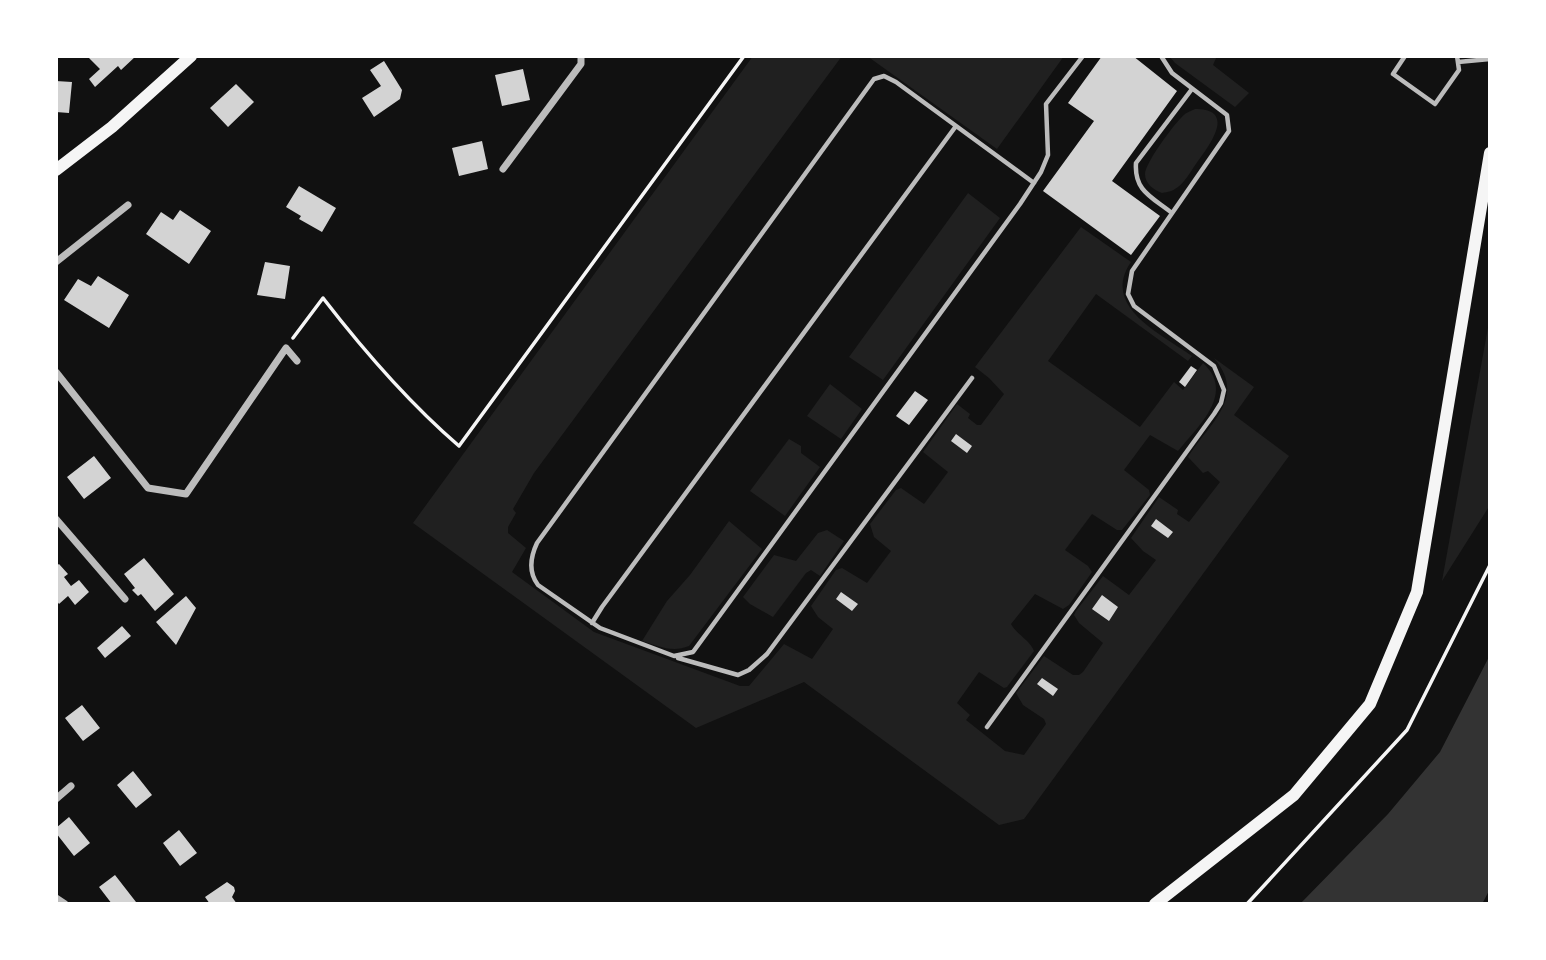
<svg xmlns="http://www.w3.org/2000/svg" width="1546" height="960" font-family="'Alegreya Sans',sans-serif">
	<rect width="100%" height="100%" fill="#111"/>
	<path fill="#202020" d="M753,56H842L534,473L513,509L516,513L508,527V533L526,548L512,572L594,632L740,686H749L784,644L812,659L833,629L818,617L811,606L836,570L842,568L867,583L891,551L874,537L870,524L896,490L901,488L924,504L948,472L923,452L957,404L970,414L968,418L977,425H981L1004,394L989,378L975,367L1081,227L1131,262C1100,307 1162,334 1192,356L1188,361L1096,294L1048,361L1140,427L1174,382L1183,390L1203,363C1236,393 1198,426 1178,451L1150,435L1124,470L1149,490L1150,495L1122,530H1117L1092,514L1065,550L1088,566L1092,572L1069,605L1063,609L1035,594L1011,624C1017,635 1030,640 1034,651L1007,687L1004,688L979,672L957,703L970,715L966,720L1005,751L1024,755L1046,724L1044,719L1023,705L1016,693L1044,656L1073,675H1079L1083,672L1103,643L1079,623L1074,615L1076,611L1103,576L1129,595L1156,560L1143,551L1131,538L1159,497L1178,510L1177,514L1189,522L1220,482L1208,471L1203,473L1188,457C1208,424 1248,398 1214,358L1254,387L1234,415L1289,456L1024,819L999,825L804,682L696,728L413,523Z
		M867,56H1064L997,149Z
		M1169,56H1217L1213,65L1249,93L1235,107L1175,63Z
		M1195,109C1236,109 1211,143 1198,161C1192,169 1186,181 1178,187C1173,191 1168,192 1162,193C1154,190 1145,184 1145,174C1145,163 1176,121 1185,114C1186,113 1193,110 1195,109Z
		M968,193L1000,218L883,380L849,357Z
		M1490,314V505L1442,581L1489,322Z
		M830,384L862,409L841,439L807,416Z
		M789,439L801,446V453L820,467L785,516L750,491Z
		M729,521L762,549L689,646C672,653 658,646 642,641L667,601L690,575Z
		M827,530L844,541L820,576L811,570L806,573L773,617L750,604L743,597L774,555L796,561L818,533Z"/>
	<path fill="#333" d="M1490,655V889L1482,904H1300L1388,814L1440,752Z"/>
	<path fill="#d3d3d3" d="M91,56H136L121,70L118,66L95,87L89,79L100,69L89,58Z
		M1102,56H1133L1177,91L1112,181L1160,216L1131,255L1043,191L1094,121L1068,103Z
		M384,61L402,90L400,99L374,117L362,98L381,86L370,70Z
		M523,69L530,100L502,106L495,75Z
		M56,81L72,82L69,113L56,112Z
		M236,84L254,102L228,127L210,108Z
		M482,141L488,169L459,176L452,148Z
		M299,186L336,208L322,232L299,219L301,216L286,207Z
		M180,210L211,231L189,264L146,234L161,212L173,220Z
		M265,262L290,266L285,299L257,295Z
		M98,276L129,295L109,328L64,300L78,279L91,286Z
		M1191,366L1197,370L1185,387L1179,382Z
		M915,391L928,400L909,425L896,416Z
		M956,434L972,446L967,453L951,441Z
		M94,456L111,478L84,499L67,477Z
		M1156,519L1173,532L1168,538L1151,526Z
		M144,558L174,594L155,611L141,594L138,596L132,590L135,588L124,574Z
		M59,564L68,574L64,577L71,586L79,580L89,592L75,605L68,596L59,604L56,600V566Z
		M841,592L858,604L852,611L836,599Z
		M1102,595L1118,607L1109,621L1092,609Z
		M186,596L196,608L176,645L156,622Z
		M122,626L131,636L105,658L97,648Z
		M1042,678L1058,689L1053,696L1037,684Z
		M82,705L100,728L83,741L65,718Z
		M133,771L152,795L136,808L117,785Z
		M69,817L90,843L74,856L56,833V828Z
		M179,830L197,853L180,866L163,843Z
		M115,875L136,902L133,904H112L99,887Z
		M227,882L234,887L235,891L232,897L237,904H210L205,897Z"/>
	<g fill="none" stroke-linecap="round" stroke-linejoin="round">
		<path stroke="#f5f5f5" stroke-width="3.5" d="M293,338L323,298C364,351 408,402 459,446L744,56
			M1247,904L1407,730L1490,565"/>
		<path stroke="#bcbcbc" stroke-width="4.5" d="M1405,56L1393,74L1435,104L1459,70L1457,56
			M1458,62L1490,59
			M1034,183L896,82L884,76L874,79L537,543C530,558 528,572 538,585L600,628L674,656L693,652L1020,204L1041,172L1048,155L1046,104L1083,56
			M1172,213C1152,197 1134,191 1136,163L1192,89
			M592,623L602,607L956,126
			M678,658L738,675L749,670L767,654L972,378
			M987,727L1214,414L1221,403L1224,390L1214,366L1134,306L1128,294L1132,271L1229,131L1227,115L1172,73L1161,56"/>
		<path stroke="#bcbcbc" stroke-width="7" d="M503,169L581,64V56
			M56,262L128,205
			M56,372L148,488L186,494L286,348L297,361
			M56,519L125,599
			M56,799L71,786
			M56,898L65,904"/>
		<path stroke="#f5f5f5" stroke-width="12" d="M56,170L112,127L191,56
			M1155,904L1294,795L1370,704L1417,592L1490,153"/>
	</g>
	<rect width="1546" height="960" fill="none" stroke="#ffffff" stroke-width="116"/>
</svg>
